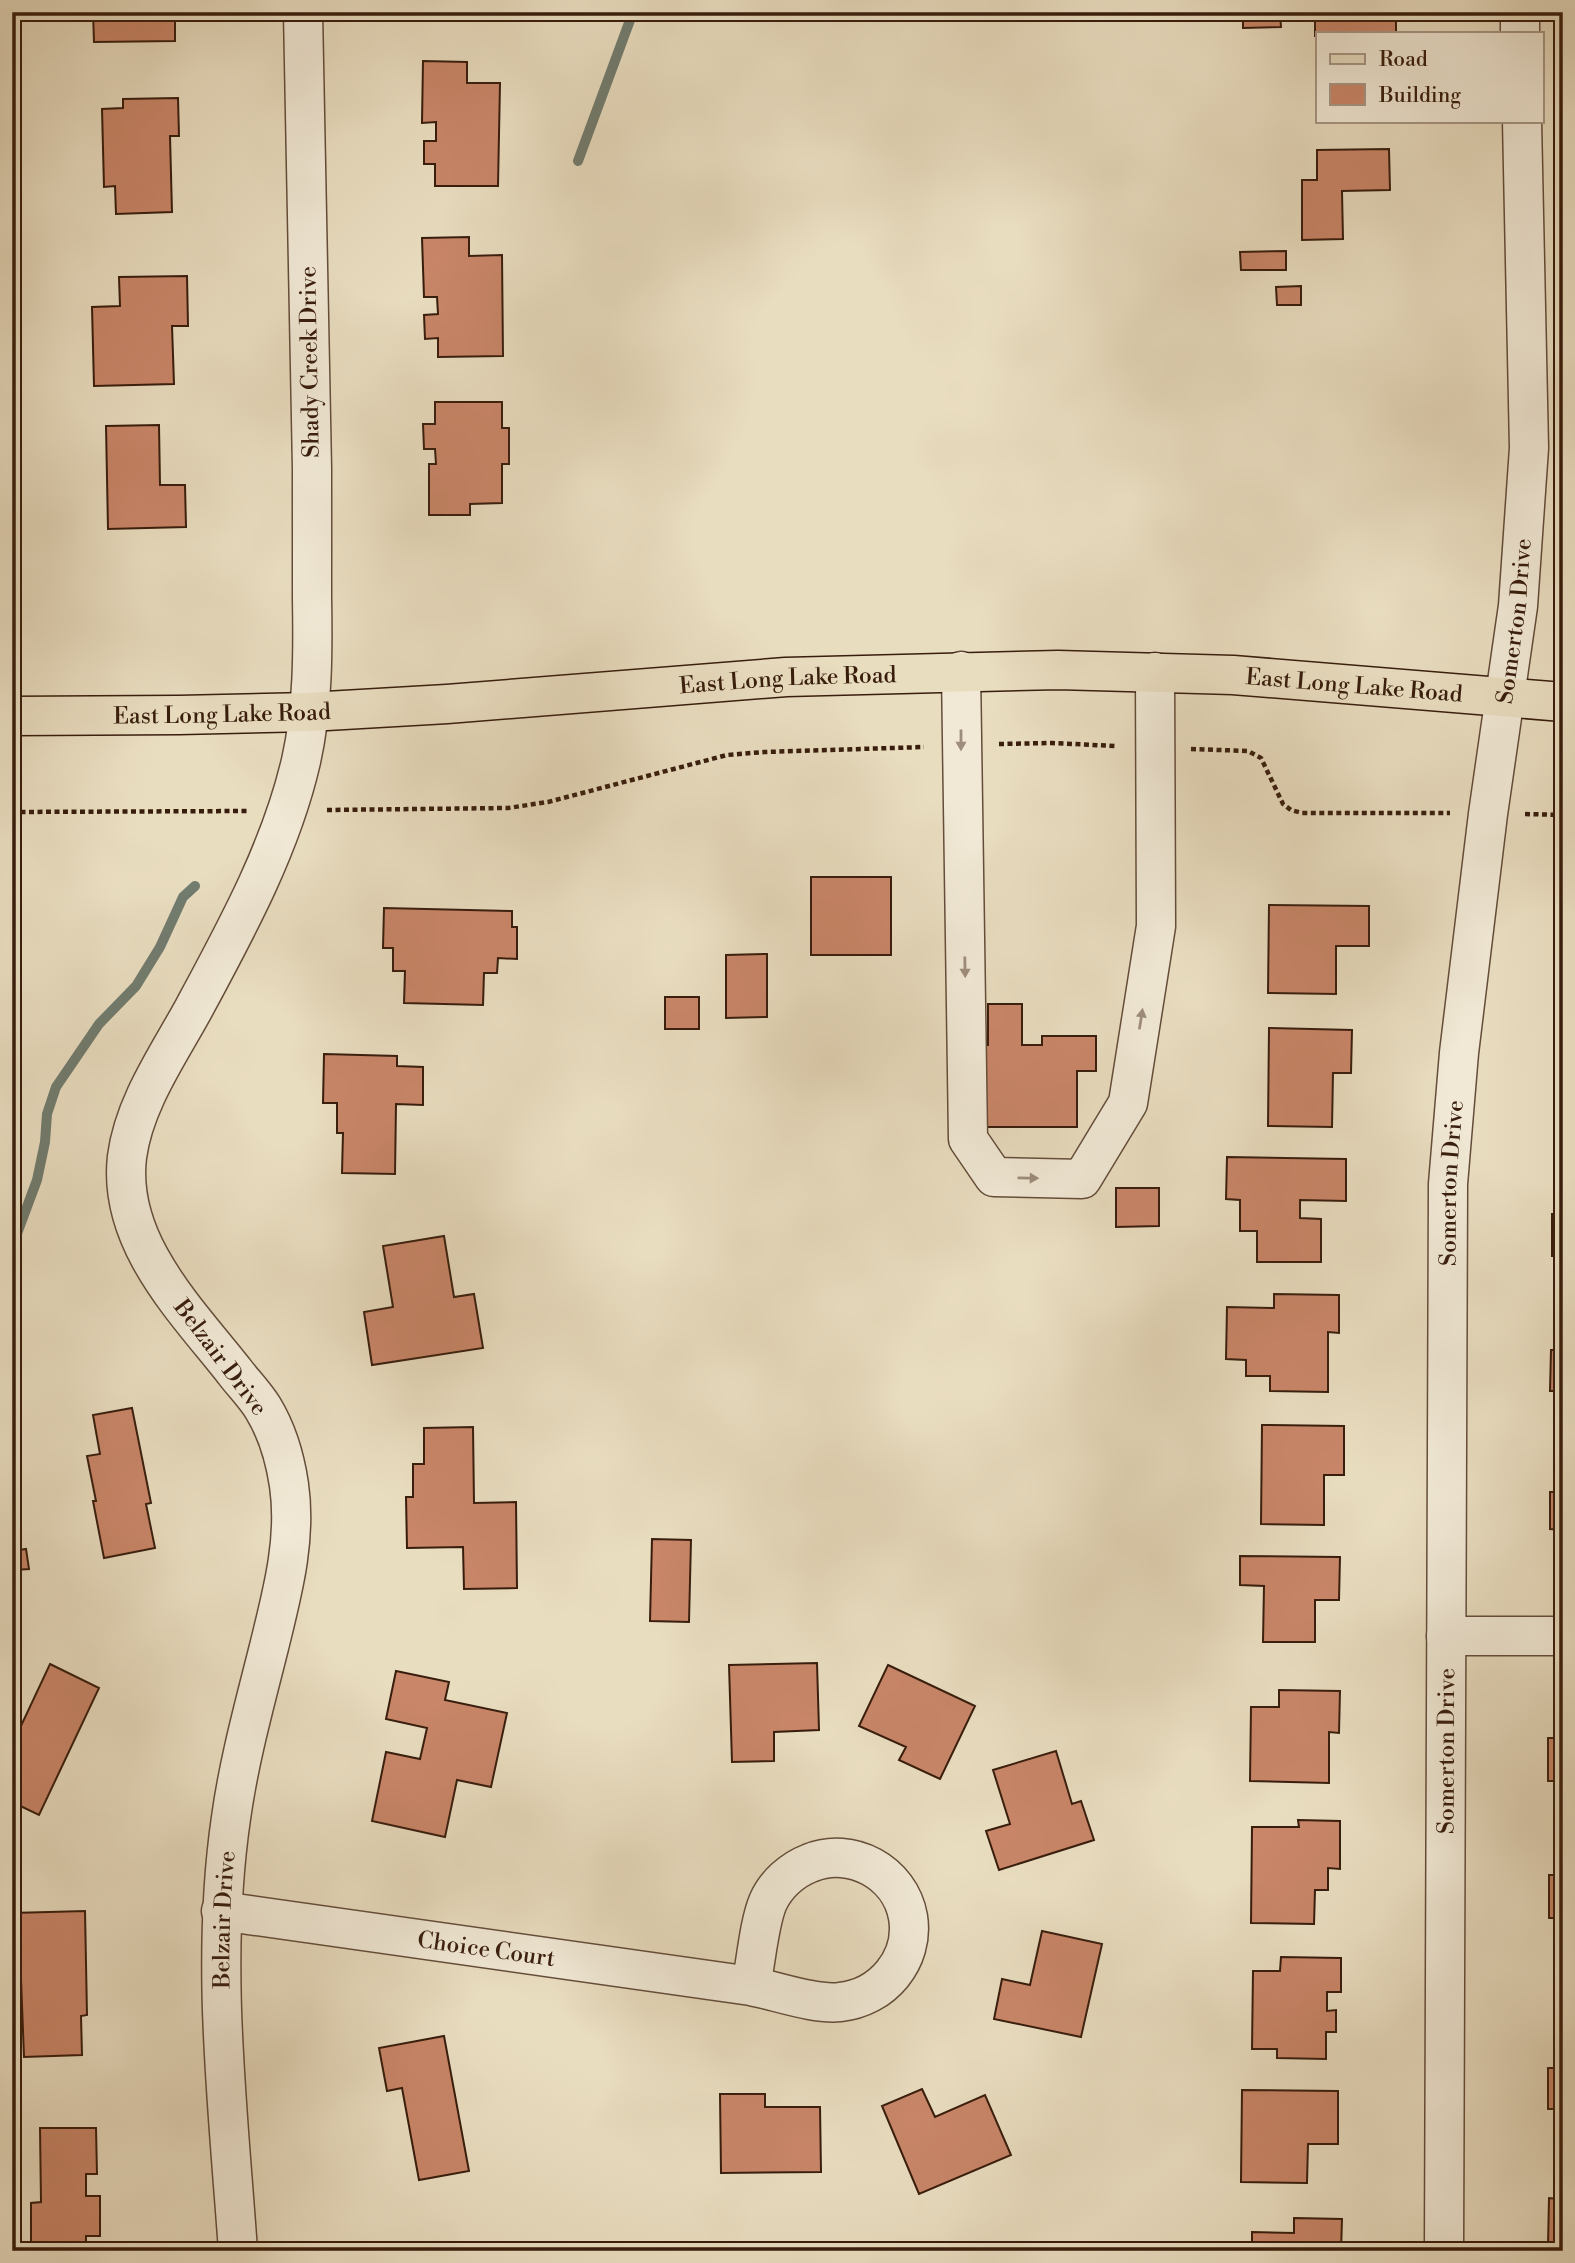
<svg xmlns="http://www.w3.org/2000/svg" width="1575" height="2263" font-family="'Libre Bodoni',serif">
	<rect width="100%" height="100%" fill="#e9ddc0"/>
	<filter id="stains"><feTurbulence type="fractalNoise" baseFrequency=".00286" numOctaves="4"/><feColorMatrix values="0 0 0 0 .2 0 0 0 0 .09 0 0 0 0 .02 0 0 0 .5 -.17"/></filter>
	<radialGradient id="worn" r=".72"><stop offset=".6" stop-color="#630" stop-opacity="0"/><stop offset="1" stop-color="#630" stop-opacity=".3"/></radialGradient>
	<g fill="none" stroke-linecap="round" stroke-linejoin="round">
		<path stroke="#717c6f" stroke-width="10" d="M578,161L633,12
			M12,1247L37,1180L45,1142L47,1114L56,1087L99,1024L136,986L160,947L183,897L195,886"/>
	</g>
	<path fill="#c98669" stroke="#381d0d" stroke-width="2" d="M93,12H175V41L94,42Z
		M1243,12H1280L1281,27L1243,28Z
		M1315,12H1396V33H1318V36H1315Z
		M423,61L467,62V83H500L498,186H435V164H424V141H436V122L422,123Z
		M178,98L179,136H170L172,212L116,214L115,186L104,187L102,109L123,108V99Z
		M1389,149L1390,190L1342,191L1343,239L1302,240V180H1317V150Z
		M469,237V256L502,255L503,356L438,357V338L425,339L424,315L438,314L437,297H424L422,238Z
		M1286,251V270H1241L1240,252Z
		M187,276L188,326H172L174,384L94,386L92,307L120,306L119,277Z
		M1301,286V305H1277L1276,287Z
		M435,402H502V428H509V464H502V503L470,504V515H429V464H436L435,449H424L423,424H435Z
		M159,425L160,485H185L186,527L108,529L106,426Z
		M811,877H891V955H811Z
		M1269,905L1369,906V946H1336V994L1268,993Z
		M384,908L512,911V927H517V959L498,958L497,973H484L483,1005L404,1003L405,971H393V948H383Z
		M767,954V1017L726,1018V955Z
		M665,997H699V1029H665Z
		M988,1004H1022V1045H1042V1036H1096V1071H1077V1127H972V1045H988Z
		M1269,1028L1352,1030L1351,1073H1333L1332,1127L1268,1126Z
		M324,1054L397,1056V1066L423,1067V1105L396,1104L395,1174L342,1173L343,1133H337V1103H323Z
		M1227,1157L1346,1159V1201L1300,1200V1218L1321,1219V1262H1257V1231H1240V1200L1226,1199Z
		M1116,1188H1159V1226L1116,1227Z
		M1552,1214H1563V1256H1552Z
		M444,1236L454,1297L474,1294L483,1348L372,1365L364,1312L393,1307L383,1246Z
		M1274,1294L1339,1295V1333L1328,1332V1392L1270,1391V1376H1246V1360L1226,1359L1227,1307L1274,1308Z
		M1551,1350H1563V1391H1550Z
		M132,1408L151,1503L146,1504L155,1548L104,1558L93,1501H96L87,1456L100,1454L93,1415Z
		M1262,1425L1344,1426V1475H1324V1525L1261,1524Z
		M473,1427L474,1503L516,1502L517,1588L464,1589L463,1547L407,1548L406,1497H413V1464H424V1428Z
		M1550,1492H1563V1530L1550,1529Z
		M652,1539L691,1540L689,1622L650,1621Z
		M26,1549L29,1569L15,1570L12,1551Z
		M1240,1556L1340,1557L1339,1600H1315V1642H1263L1264,1586L1240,1585Z
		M817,1663L819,1730L774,1732V1761L732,1762L729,1665Z
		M50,1664L99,1688L39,1815L12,1802V1745Z
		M888,1665L975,1706L940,1779L899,1760L906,1747L859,1726Z
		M396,1671L449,1682L445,1700L507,1713L491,1787L457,1780L445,1837L372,1821L386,1752L420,1759L427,1728L386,1719Z
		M1279,1690L1340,1691L1339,1733L1329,1732V1783L1250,1781L1251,1707H1279Z
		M1548,1738H1563V1781H1548Z
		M1056,1751L1072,1804L1081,1801L1094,1840L999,1870L986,1831L1010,1824L993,1770Z
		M1298,1820L1340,1821V1869L1328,1868V1890H1315L1314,1924L1251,1923L1252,1827H1299Z
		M1549,1875H1563V1918H1549Z
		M85,1911L87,2015L81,2016L82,2055L24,2057L20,1954H12V1913Z
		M1042,1931L1102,1944L1081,2037L994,2019L1002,1979L1030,1985Z
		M1281,1957L1341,1958V1992H1327V2011L1336,2010V2032H1326V2059L1277,2058V2049H1252L1253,1971H1280Z
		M444,2036L469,2171L419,2180L402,2088L387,2091L379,2048Z
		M1548,2068H1563V2109H1548Z
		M922,2089L935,2117L985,2095L1011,2155L919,2194L882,2106Z
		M1242,2090L1338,2091V2144H1308L1307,2183L1241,2182Z
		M720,2094H765V2107H820L821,2172L721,2173Z
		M40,2128H96L97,2174H86V2196H100V2236H86V2251H31V2203L41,2202Z
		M1558,2182H1563V2246H1548L1549,2198L1558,2199Z
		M1294,2218L1342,2219L1341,2251H1252V2232L1294,2233Z"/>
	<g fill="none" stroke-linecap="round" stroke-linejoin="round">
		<defs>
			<g id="minor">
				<path d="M1520,12V33"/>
				<path d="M961,671L968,1139L994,1177L1082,1179L1128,1103L1156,926L1155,672"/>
				<path d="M1446,1636H1563"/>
				<path id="s1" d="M221,1911L751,1986C777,1991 815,2005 840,2002C882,1998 915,1960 908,1917C900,1872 851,1846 810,1863C792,1870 776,1884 768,1902C759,1923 756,1962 751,1986"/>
				<path id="s2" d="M238,2251C228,2107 210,1961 231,1818C239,1760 255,1703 269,1647C282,1594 297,1540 289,1485C285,1458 277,1431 263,1408C255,1395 243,1383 234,1371C186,1310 117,1242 127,1157C134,1103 169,1054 194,1008C236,930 281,848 301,761C313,708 313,652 312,598C312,555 312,512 312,469C309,317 305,165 303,12"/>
				<path id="s3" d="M1444,2251L1448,1184L1459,1053L1488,814L1518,606L1529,448L1522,121"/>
			</g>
			<g id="major">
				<path id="s4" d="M12,716L179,715L309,712L447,704L786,677L1058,670L1233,675L1563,702"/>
			</g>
		</defs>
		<use href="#minor" stroke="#644d3a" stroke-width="41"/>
		<use href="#major" stroke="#381d0d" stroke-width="41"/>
		<path stroke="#381d0d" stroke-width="4.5" stroke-dasharray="5 3.5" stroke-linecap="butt" d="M999,744L1052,743L1116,746
			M1191,749L1248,751L1261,758L1283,804L1291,810L1302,813H1450
			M327,810L508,808L548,802L727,755L764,752L924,747
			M12,812L248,811
			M1525,814L1563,815"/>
		<use href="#minor" stroke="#f1e9d6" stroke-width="38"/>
		<use href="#major" stroke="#e9ddc0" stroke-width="38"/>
	</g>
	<defs><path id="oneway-solid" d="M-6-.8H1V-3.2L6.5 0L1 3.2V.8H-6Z" transform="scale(1.75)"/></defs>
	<g fill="#9e8d7c">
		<use href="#oneway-solid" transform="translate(961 740) rotate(90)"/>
		<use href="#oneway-solid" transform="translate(965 967) rotate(89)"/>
		<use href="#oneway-solid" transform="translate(1141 1019) rotate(-81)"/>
		<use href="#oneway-solid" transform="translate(1028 1178) rotate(1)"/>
	</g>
	<g text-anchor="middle" stroke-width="5" stroke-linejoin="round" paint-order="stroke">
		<g font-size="23" fill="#381d0d" stroke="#f1e9d6">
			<text transform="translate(309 362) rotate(-91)" y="8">Shady Creek Drive</text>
			<text dy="8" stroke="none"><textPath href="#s3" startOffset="1634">Somerton Drive</textPath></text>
			<text dy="8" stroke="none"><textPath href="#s4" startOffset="777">East Long Lake Road</textPath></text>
			<text dy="8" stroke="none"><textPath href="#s4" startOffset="1344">East Long Lake Road</textPath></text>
			<text dy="8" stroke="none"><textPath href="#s4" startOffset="210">East Long Lake Road</textPath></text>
			<text dy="8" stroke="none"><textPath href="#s3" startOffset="1068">Somerton Drive</textPath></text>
			<text transform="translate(221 1357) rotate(53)" y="8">Belzair Drive</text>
			<text dy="8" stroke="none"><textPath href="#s3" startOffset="500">Somerton Drive</textPath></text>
			<text dy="8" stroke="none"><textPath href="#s2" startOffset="332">Belzair Drive</textPath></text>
			<text dy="8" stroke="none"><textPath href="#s1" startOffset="268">Choice Court</textPath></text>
		</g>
	</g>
	<rect width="1575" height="2263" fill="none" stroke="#e9ddc0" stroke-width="42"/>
	<rect x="14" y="14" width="1547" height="2235" fill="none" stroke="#381d0d" stroke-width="3.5"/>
	<rect x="21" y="21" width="1533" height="2221" fill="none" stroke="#381d0d" stroke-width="2"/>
	<rect x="1316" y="32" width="228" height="91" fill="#f1e9d6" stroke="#a79786" stroke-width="2"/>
	<rect x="1330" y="54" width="35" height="10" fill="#e9ddc0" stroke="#a79786" stroke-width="2"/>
	<text x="1379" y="66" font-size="21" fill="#381d0d">Road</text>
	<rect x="1330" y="84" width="35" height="21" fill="#c98669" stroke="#a79786" stroke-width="2"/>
	<text x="1379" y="102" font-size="21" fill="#381d0d">Building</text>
	<rect width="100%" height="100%" filter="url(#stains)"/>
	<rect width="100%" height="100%" fill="url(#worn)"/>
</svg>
